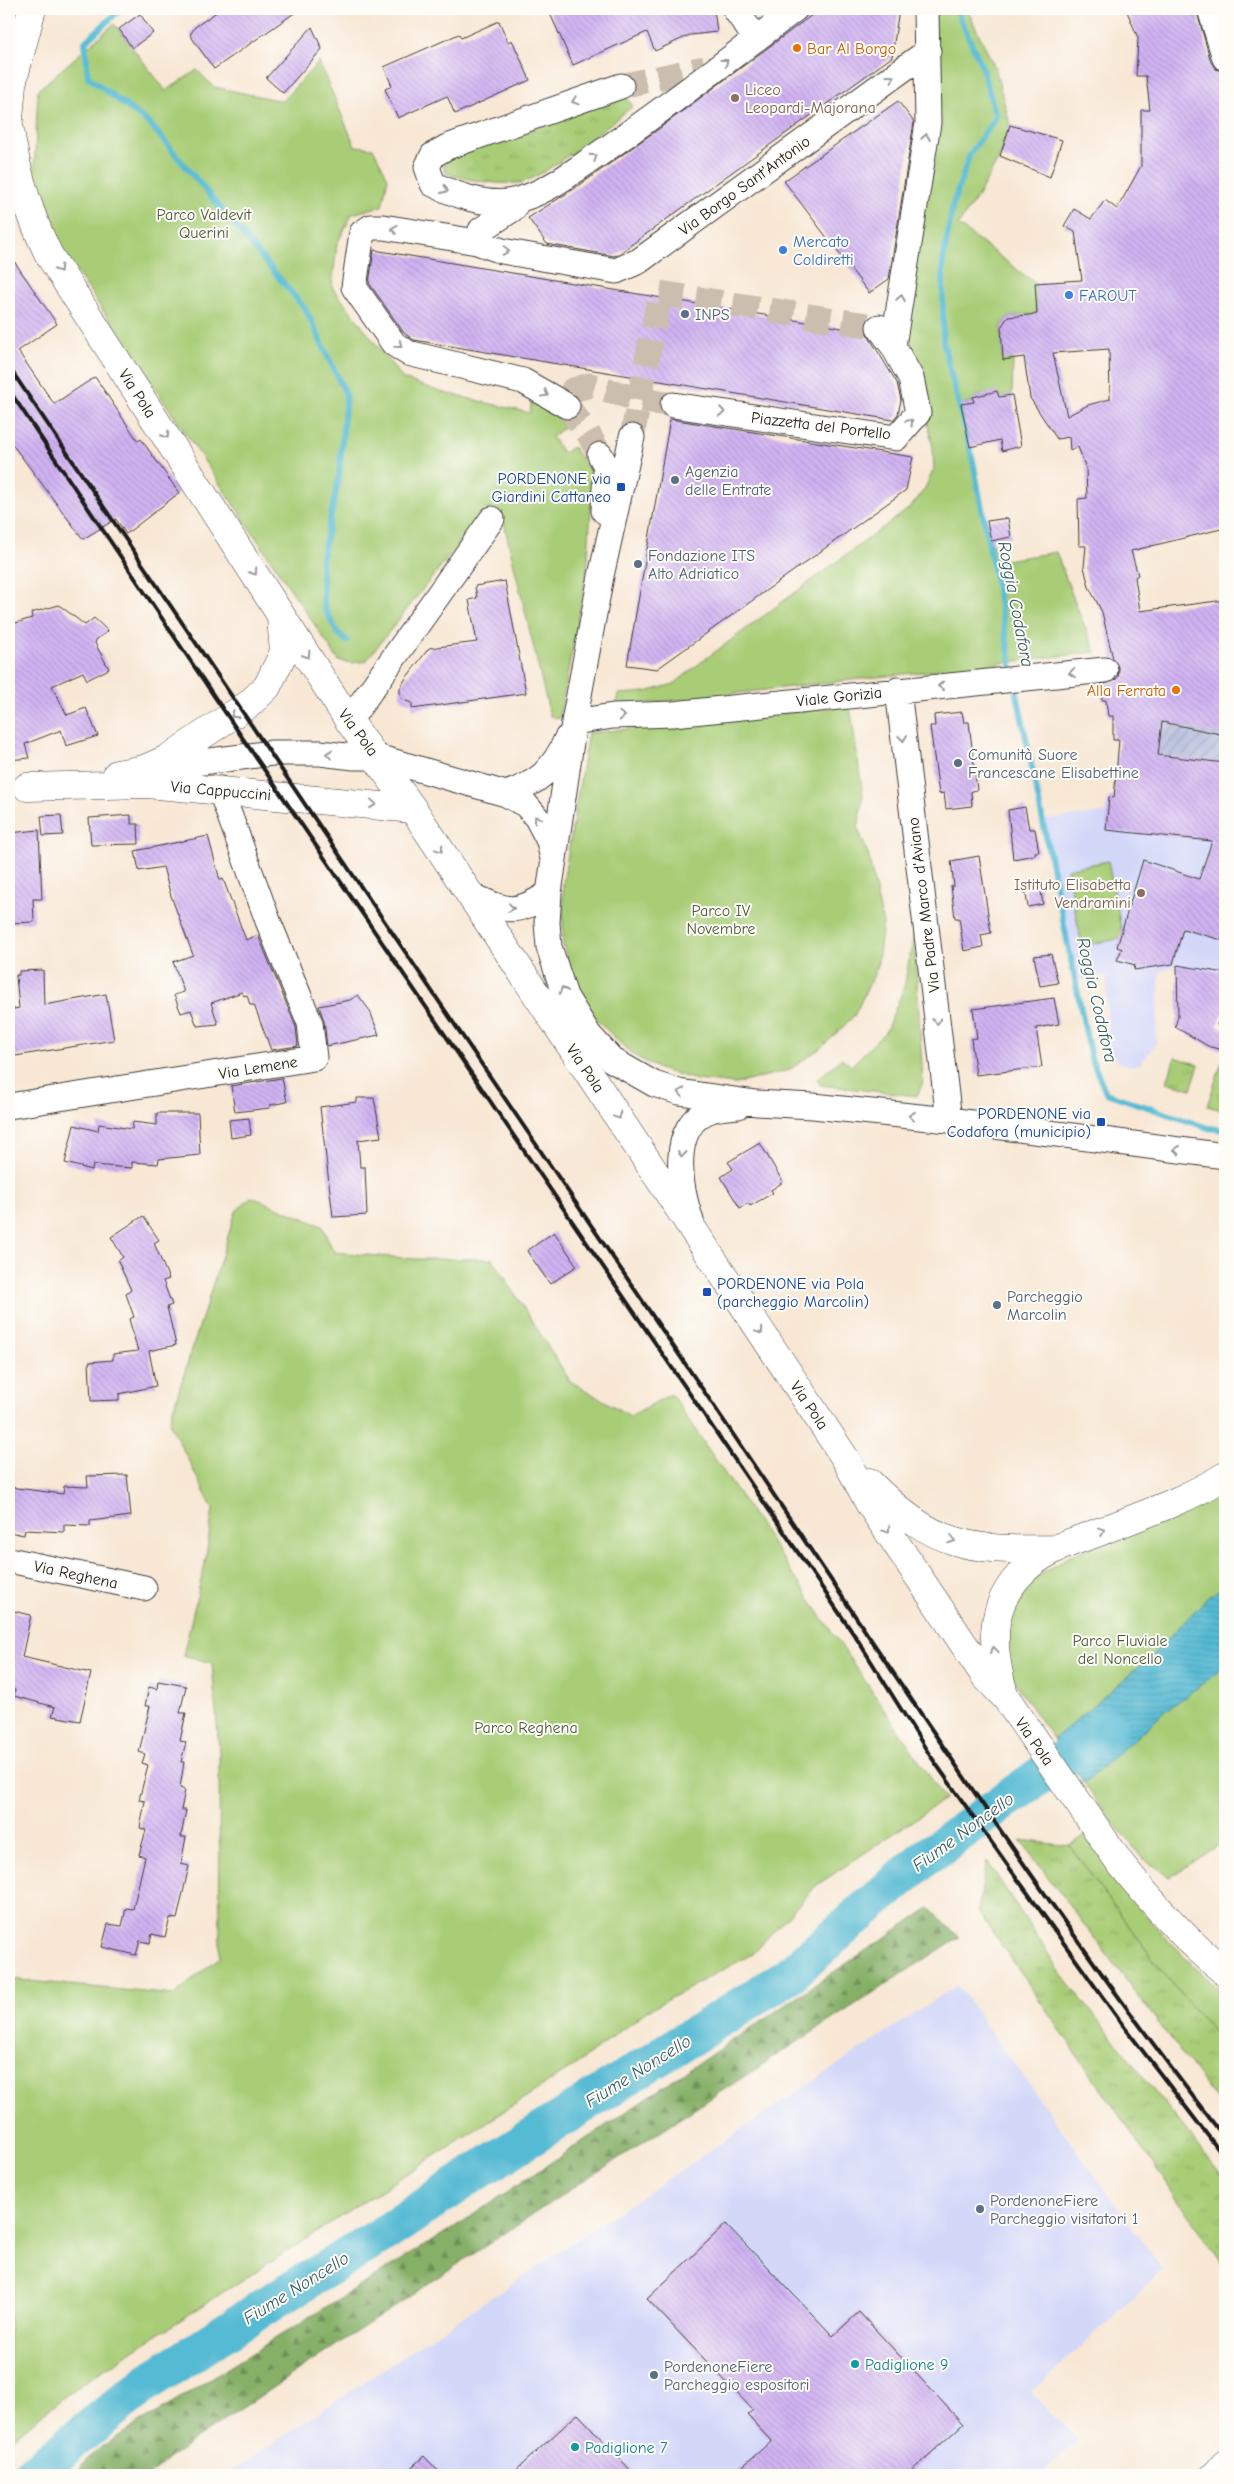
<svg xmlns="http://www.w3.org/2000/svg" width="1234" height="2484" font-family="'Comic Neue',sans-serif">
	<defs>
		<pattern id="industrial-furrows" width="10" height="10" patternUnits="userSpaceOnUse" patternTransform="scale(1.25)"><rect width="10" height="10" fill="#bcc3de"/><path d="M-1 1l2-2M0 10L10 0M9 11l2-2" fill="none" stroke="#a1a7be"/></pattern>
		<pattern id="grass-tufts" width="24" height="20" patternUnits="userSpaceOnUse" patternTransform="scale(1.25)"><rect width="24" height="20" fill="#a9cd77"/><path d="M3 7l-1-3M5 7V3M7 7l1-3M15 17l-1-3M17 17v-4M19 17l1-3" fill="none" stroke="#91af66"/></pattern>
		<pattern id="forest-firs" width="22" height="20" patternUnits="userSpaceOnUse" patternTransform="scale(1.25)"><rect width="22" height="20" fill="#86b068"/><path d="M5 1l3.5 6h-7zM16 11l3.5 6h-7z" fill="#6d8e55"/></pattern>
		<pattern id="water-rules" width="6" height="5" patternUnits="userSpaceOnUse" patternTransform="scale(1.25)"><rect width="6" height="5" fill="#55bad3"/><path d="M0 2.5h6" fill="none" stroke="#499fb5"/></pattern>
		<pattern id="building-back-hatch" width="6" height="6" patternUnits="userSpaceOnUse" patternTransform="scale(1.25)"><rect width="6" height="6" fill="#d0b2f2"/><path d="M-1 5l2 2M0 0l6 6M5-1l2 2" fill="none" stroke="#b298cf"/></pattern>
	</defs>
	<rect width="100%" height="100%" fill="#fdfcf7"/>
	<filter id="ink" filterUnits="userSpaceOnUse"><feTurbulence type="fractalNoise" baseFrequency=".02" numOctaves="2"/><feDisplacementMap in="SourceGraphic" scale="10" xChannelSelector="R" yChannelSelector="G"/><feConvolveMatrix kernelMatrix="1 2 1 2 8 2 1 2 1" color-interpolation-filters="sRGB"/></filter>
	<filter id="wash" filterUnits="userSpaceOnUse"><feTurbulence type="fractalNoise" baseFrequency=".0096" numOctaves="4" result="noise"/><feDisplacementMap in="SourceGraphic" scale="20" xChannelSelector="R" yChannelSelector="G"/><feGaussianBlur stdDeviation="1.12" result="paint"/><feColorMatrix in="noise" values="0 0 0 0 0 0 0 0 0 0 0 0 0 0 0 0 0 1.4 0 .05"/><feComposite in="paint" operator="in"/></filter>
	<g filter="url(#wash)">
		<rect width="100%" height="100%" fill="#f8e7d4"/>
		<path fill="#d3d8f9" d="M1109,797L1225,810V973L1174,966L1160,972L1156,1043L1140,1064L1129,1066L1117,1061L1108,1047L1106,975L1075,981L1043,820L1105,813Z
			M957,1985L1163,2270L1031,2393L1078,2440L1041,2475H226Z"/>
		<path fill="url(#industrial-furrows)" d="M1162,722L1225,735L1220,763L1155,754L1156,732H1161Z"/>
		<path fill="url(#grass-tufts)" stroke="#62744a" d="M625,96L633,106C612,122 540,181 519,183C498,185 465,180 446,173L444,167L445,160Z
			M1225,1053V1111L1207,1106Z
			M1175,1057L1199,1065L1191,1089L1167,1082Z
			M1020,1840L1070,1846L1162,1971L1225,2046V2111Z
			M987,1861L1062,1975L1225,2179V2268L978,1911Z"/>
		<path fill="url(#forest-firs)" stroke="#516642" d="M929,1908L959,1937L562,2195L191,2442L149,2475H72L101,2447L464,2221Z"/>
		<path fill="#a9cd77" stroke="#62744a" d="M932,9H967L995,68L1010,125L1000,156L978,196L958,225L1035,283L1037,314L1008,317L1001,327L1003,359L1013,358L1012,395L999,397L997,392L974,397V402L962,404L991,541L1000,561L1056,552L1079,613L1096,652L616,707L619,694L646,692L674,684L704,660L911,507L924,490L934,469L933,448L908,333Z
			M114,24L166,91L197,70L214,87L282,101L319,62L355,146L373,148L388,178L382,206L352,214L337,244L332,287L403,379L441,392L530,413L532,395L549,404L564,427L552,437L563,453L573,447L593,475L587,572L559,719L550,716L504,523L486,509L366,661L353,663L339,661L46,226L34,175L38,90Z
			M850,706L863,795L858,829L868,854L883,924L877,968L854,1016L822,1047L789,1070L736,1084L697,1080L659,1069L637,1057L621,1044L597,1020L576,990L563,944V884L588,733Z
			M1108,861L1123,938L1082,946L1067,869Z
			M914,933L923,1082L917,1096L821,1085L817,1080L842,1058L851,1066L886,1031L904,988Z
			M252,1197L322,1226L334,1252L414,1259H493L570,1381L630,1416L671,1394L945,1799L817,1885L752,1954L648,2010L574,2066L75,2388L9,2441V1979L174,1995L220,1957L219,1750L212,1663L183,1655L205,1563L213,1509L169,1422L236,1211Z
			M1225,1487V1841L1170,1877L1142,1858L1100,1806L1020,1691L1008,1667L1004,1637L1010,1609L1028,1582L1068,1557Z
			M1085,1835C1126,1893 1168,1948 1225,1993V2046L1162,1971L1070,1846Z"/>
		<path fill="url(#water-rules)" stroke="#386b78" d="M1225,1586V1667L1167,1710L1084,1783L1054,1739L1149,1658L1209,1596Z"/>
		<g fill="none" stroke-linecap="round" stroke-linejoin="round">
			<path stroke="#55bad3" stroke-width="6" d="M121,9L85,42L88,77L150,124L306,310L346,395L339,477L321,563L324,607L337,632L347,641
				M956,9L982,67L996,117L970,154L953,204L943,261V342L973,461L1013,674
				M1015,684L1091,1058L1106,1093L1208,1128L1225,1130"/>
			<path stroke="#55bad3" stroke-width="38" d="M30,2475L148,2382L276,2299L381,2236L492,2162L788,1976L922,1860L1108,1727"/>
		</g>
		<g id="blocks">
			<path fill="url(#building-back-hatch)" fill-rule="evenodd" d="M221,9H300L214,69L190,35L195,27Z
				M548,9H714L717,32L690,35L655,51L647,32L573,65Z
				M820,9H899L892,57L617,255L614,256L547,244L528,218L577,187L657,130Z
				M1126,9H1196L1211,62L1216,69L1225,72V528L1131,551L1138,575L1135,577L1140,611L1225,600V735L1162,722L1158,755L1225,763V941L1183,929L1173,964L1134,970L1135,965L1117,960L1122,949L1117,947L1143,860L1199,879L1212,841L1106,830L1109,797L1114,798L1119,740H1113V716H1108L1106,700H1102L1101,685L1114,681L1118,677L1119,669L1113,659L1102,612L1089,587L1084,567L1086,546H1079L1078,499L1087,498L1086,468L1078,447L1070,450L1069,437L1057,439L1030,398L1024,357L1003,360L1001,327L1008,317L1037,314L1035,283L1082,280L1075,232L1064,226L1074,209L1091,219L1105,200L1117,209L1141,166V110H1150L1146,76H1136L1138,38ZM1109,349L1110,399L1088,405L1067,416L1053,353Z
				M140,14L153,33L132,48L119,29Z
				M499,21L508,42L512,40L530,80L455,114L447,96L398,118L385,89L392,86L384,67L459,34L461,38Z
				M312,27L322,49L283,93L266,78Z
				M898,101L914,122L889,279L869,293L784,181Z
				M1010,125L1062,140L1050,177L1000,156Z
				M374,250L866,332L897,383L901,400L898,414L893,420L414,340L404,333L369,283Z
				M9,254L57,324L18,351L54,404L95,377L138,441L141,439L179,493L126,534L116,519L83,539L9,440Z
				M997,391L999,397L1012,395L1021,446L1002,451L1000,440L970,447L961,404L974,402L973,397Z
				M670,419L913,457L906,490L657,669L627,665Z
				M1008,518L1011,537L991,541L987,521Z
				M505,581L526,693L412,709V703L403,700L400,696V688L406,678L429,648L477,642L469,600L477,598L475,586Z
				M59,605L85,625L94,618L108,631L96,640L95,643L109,669L87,680L83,672L52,686L67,715L86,708L98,736L66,746L61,730L25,744L29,758L9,760V625L32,618L31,613Z
				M962,712L964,722H969L977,790L971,791L972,806L946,809L944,793L939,794L930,726H935L934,715Z
				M1025,807L1029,829H1035L1039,852H1035V855L1013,859L1008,810Z
				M61,815L63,835L43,836L41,816Z
				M131,815V824H138L139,844L91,845L89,818Z
				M39,830L42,899H33L34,922L9,923V833Z
				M208,836L220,880L223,879L246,940L258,935L296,1027L298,1046L271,1050L254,1005H250L247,995L244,996L242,992L211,1003L218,1024L197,1026L191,1010L181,1013L174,995L184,992L173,962L193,955L171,896L163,867L139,871L135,851Z
				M979,856L991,933L981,935L983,947L964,951L959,918H955L951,886H954L951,861Z
				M1040,886L1043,904L1028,907L1025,889Z
				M1051,954L1058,983L1040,986L1034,956Z
				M1177,965L1225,973V1008L1217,1025L1225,1029V1050L1210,1047L1175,1027L1178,1016Z
				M43,970L44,1005L106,994L114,1040L9,1057V1010L19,1008L16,975H19V971Z
				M358,995L370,1011L379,1035L327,1046L324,1021L319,1006L350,1000Z
				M1054,998L1059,1024L1036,1028L1042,1067L976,1075L971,1039L977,1038L973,1009Z
				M282,1078L287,1102L270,1105V1108L235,1112L231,1086Z
				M357,1098H374L381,1137L358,1140L360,1167H365L367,1215L333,1217L320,1107L357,1102Z
				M157,1113H198L200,1155L159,1159L158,1164L132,1162V1168L93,1165L92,1170L65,1163L74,1125L98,1131L99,1124L132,1129L133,1122L157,1125Z
				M249,1118L251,1135L231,1138L229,1120Z
				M760,1143L783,1182L771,1190L773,1193L750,1206L749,1203L740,1208L721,1177L733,1169L728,1162Z
				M143,1216L159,1240L154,1243L169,1279L163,1281L172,1305L167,1307L176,1345L149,1351L156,1386L119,1394V1400L91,1401L89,1362L113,1360V1354L138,1351L129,1319L134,1317L126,1294L131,1290L118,1261L123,1257L111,1237Z
				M554,1232L577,1266L550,1284L527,1251Z
				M127,1475L131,1516L90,1521V1526L64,1525V1532L25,1530L24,1535L9,1532V1487L63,1494L64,1486L88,1487L87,1476Z
				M9,1610L31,1615L22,1657L91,1673L80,1721L52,1716L55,1707L14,1696L15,1690L9,1688Z
				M158,1681L186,1686L180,1713H186L180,1741L186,1742L181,1762H184L180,1788L185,1790L181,1810H186L181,1837H186L181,1864L189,1866L177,1919L170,1918L165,1937L152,1934L150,1943L140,1941L136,1955L102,1947L108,1924L122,1926L126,1908L133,1909L145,1857L139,1855L146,1830L140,1828L145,1801L139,1800L148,1765L142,1763L145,1754L139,1752L150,1706H145L149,1687L157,1689Z
				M726,2224L833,2336L859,2312L963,2424L907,2475H733L771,2441L747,2415L753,2410L647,2299Z
				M578,2414L635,2475H511L573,2418Z
				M424,2456L442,2475H403Z"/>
		</g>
	</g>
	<g filter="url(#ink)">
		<use href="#blocks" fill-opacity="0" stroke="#3d3a38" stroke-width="1"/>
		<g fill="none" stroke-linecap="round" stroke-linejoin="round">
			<path stroke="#ccbeaf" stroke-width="25" stroke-dasharray="25 12" stroke-linecap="butt" d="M621,86L705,68
				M660,293L879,327
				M632,437L660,293
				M600,455L588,433L567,406L573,390L590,385L640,400L673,405"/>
			<defs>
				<path id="street" d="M735,9L756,39
					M1210,9L1225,58
					M621,86L447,147L433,155L427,167L433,184C455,195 488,207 513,201C546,194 572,172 599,154C666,108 731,58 795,9
					M514,208L481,230L477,242L502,251L616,271L639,261L928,51
					M477,242L383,227H371L362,233L354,287L394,344L408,353L523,381L567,406
					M893,346L928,123L926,9
					M673,405L896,438L918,413L911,378L893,346L879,327
					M632,437L601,576L574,722L549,893L547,923L549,947L565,996L589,1035L612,1060L654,1084L679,1092L756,1103L813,1106L949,1120L1225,1156
					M600,455L606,466L604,511
					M898,690L949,1120
					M349,721L492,519
					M574,722L613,716L673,714L1105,670
					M147,769L272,753H320L354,757H377L506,794L526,805L537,818L549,841L553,859
					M506,794C538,783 553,771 567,738
					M471,895C506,911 515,916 549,893
					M9,1106L314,1058L310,1023L268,921L220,789
					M691,1221C680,1189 668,1124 711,1110C719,1107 730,1107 738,1106
					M9,1560L144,1588"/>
				<path id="secondary" d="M9,119L12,84L32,9
					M9,125C16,171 28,213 49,255L349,721L413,809L845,1458L869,1503L985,1676L1006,1698L1120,1863C1152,1903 1185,1940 1225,1972
					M117,774L144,769L167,759L249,704L267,687L284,652L281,618
					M27,787L147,784L413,809
					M869,1482C933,1547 968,1551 1055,1549
					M1004,1694C989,1641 988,1597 1035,1561C1055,1546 1082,1539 1104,1530C1145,1514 1188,1499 1225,1476
					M1214,2475L1225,2464"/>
			</defs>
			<use href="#street" stroke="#3d3a38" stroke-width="27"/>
			<use href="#secondary" stroke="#3d3a38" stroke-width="29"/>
			<use href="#street" stroke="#fff" stroke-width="25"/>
			<use href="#secondary" stroke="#fff" stroke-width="28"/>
			<path stroke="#1c1c1c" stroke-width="4" d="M9,367C244,716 482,1064 718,1412C884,1657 1043,1905 1225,2138
				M9,390L216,699L859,1642L929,1754L1011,1870L1122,2024L1225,2158"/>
		</g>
		<defs><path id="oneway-chevron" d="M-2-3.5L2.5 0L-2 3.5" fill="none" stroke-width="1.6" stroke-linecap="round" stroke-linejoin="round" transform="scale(1.25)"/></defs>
		<g stroke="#999">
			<use href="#oneway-chevron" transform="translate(725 62) rotate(-37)"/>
			<use href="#oneway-chevron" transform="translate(891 78) rotate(-36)"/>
			<use href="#oneway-chevron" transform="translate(575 101) rotate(161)"/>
			<use href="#oneway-chevron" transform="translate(926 137) rotate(-81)"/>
			<use href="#oneway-chevron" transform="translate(594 157) rotate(-34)"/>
			<use href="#oneway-chevron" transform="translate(445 190) rotate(24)"/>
			<use href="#oneway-chevron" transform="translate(394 229) rotate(-171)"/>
			<use href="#oneway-chevron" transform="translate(506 251) rotate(12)"/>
			<use href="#oneway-chevron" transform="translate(59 269) rotate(57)"/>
			<use href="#oneway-chevron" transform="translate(901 298) rotate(-81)"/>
			<use href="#oneway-chevron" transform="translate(399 345) rotate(39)"/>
			<use href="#oneway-chevron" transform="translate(545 394) rotate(29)"/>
			<use href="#oneway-chevron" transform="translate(722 412) rotate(8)"/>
			<use href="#oneway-chevron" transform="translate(910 422) rotate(-48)"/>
			<use href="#oneway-chevron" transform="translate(166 435) rotate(57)"/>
			<use href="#oneway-chevron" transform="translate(254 572) rotate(57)"/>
			<use href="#oneway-chevron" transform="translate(307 655) rotate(58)"/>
			<use href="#oneway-chevron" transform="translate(1072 673) rotate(174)"/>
			<use href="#oneway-chevron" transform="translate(941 686) rotate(175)"/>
			<use href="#oneway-chevron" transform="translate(234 715) rotate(146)"/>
			<use href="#oneway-chevron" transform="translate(622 716) rotate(-3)"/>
			<use href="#oneway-chevron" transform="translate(903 738) rotate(84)"/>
			<use href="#oneway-chevron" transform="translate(329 754) rotate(-173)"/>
			<use href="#oneway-chevron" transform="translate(373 804) rotate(6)"/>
			<use href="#oneway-chevron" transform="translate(537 819) rotate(-124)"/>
			<use href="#oneway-chevron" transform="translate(440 849) rotate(56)"/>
			<use href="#oneway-chevron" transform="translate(511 908) rotate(7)"/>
			<use href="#oneway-chevron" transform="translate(563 990) rotate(-110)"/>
			<use href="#oneway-chevron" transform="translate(937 1021) rotate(83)"/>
			<use href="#oneway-chevron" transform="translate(681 1092) rotate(-168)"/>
			<use href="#oneway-chevron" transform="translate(618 1116) rotate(56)"/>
			<use href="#oneway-chevron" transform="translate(912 1116) rotate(-174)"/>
			<use href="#oneway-chevron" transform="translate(1177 1150) rotate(-174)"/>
			<use href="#oneway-chevron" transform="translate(682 1154) rotate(96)"/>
			<use href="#oneway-chevron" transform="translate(760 1331) rotate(56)"/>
			<use href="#oneway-chevron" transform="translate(887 1530) rotate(56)"/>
			<use href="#oneway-chevron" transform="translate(1102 1531) rotate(-21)"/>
			<use href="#oneway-chevron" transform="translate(952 1540) rotate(19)"/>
			<use href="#oneway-chevron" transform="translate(994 1650) rotate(-95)"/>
		</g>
	</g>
	<g fill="#e8710a" stroke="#fdfcf7" stroke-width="2">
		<circle cx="797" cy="48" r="5"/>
		<circle cx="1176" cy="690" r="5"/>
	</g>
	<g fill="#8d6e63" stroke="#fdfcf7" stroke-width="2">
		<circle cx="735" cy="98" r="5"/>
		<circle cx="1141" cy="893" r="5"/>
	</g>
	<g fill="#3f7fe0" stroke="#fdfcf7" stroke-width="2">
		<circle cx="783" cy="250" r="5"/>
		<circle cx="1069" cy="295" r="5"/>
	</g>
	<g fill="#5c6f8a" stroke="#fdfcf7" stroke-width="2">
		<circle cx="685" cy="314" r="5"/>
		<circle cx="675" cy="480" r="5"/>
		<circle cx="638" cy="564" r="5"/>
		<circle cx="958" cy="763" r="5"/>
		<circle cx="997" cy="1305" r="5"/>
		<circle cx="980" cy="2209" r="5"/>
		<circle cx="654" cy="2375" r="5"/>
	</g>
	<g fill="#1a4fb4" stroke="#fdfcf7" stroke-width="2">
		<rect x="616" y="482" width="10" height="10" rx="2.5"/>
		<rect x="1096" y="1117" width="10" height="10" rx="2.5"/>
		<rect x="702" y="1287" width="10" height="10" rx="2.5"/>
	</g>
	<g fill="#0f9aa8" stroke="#fdfcf7" stroke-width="2">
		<circle cx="855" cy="2364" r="5"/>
		<circle cx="575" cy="2447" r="5"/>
	</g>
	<g text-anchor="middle" stroke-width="4" stroke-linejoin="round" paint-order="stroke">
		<g font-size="16" fill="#c56008" stroke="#fdfcf7" text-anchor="start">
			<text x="807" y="54">Bar Al Borgo</text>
			<text x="1166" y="696" text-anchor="end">Alla Ferrata</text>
		</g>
		<g font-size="16" fill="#785e54" stroke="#fdfcf7" text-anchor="start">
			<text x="745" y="95">Liceo<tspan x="745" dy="18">Leopardi-Majorana</tspan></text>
			<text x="1131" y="890" text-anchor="end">Istituto Elisabetta<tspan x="1131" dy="18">Vendramini</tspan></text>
		</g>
		<g font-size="16" fill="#1c1c1c" stroke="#fdfcf7">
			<text transform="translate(744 185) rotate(-36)" y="6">Via Borgo Sant'Antonio</text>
			<text transform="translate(138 393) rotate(57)" y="6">Via Pola</text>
			<text transform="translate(821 425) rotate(7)" y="6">Piazzetta del Portello</text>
			<text transform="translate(839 696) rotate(-6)" y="6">Viale Gorizia</text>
			<text transform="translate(359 732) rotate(53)" y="6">Via Pola</text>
			<text transform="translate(221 790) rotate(5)" y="6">Via Cappuccini</text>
			<text transform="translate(923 905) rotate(-97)" y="6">Via Padre Marco d'Aviano</text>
			<text transform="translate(258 1067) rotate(-9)" y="6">Via Lemene</text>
			<text transform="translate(586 1068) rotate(56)" y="6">Via Pola</text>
			<text transform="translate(810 1405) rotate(56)" y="6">Via Pola</text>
			<text transform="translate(76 1574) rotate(12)" y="6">Via Reghena</text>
			<text transform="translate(1035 1741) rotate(55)" y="6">Via Pola</text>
		</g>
		<g font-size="16" fill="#4d5a3c" stroke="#fdfcf7">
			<text x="204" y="220">Parco Valdevit<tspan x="204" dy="18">Querini</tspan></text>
			<text x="721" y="916">Parco IV<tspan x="721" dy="18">Novembre</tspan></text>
			<text x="1120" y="1646">Parco Fluviale<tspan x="1120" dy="18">del Noncello</tspan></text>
			<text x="526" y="1733">Parco Reghena</text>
		</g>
		<g font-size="16" fill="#366cbe" stroke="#fdfcf7" text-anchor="start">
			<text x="793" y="247">Mercato<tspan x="793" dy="18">Coldiretti</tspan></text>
			<text x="1079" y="301">FAROUT</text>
		</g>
		<g font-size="16" fill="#4e5e75" stroke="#fdfcf7" text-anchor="start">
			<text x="695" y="320">INPS</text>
			<text x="685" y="477">Agenzia<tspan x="685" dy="18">delle Entrate</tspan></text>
			<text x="648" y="561">Fondazione ITS<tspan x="648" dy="18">Alto Adriatico</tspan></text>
			<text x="968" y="760">Comunità Suore<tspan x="968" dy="18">Francescane Elisabettine</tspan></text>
			<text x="1007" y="1302">Parcheggio<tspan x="1007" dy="18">Marcolin</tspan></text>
			<text x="990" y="2206">PordenoneFiere<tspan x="990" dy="18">Parcheggio visitatori 1</tspan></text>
			<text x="664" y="2372">PordenoneFiere<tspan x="664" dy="18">Parcheggio espositori</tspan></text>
		</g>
		<g font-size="16" fill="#164399" stroke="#fdfcf7" text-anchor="end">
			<text x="611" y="484">PORDENONE via<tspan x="611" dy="18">Giardini Cattaneo</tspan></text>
			<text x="1091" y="1119">PORDENONE via<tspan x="1091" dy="18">Codafora (municipio)</tspan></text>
			<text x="717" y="1289" text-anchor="start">PORDENONE via Pola<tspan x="717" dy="18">(parcheggio Marcolin)</tspan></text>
		</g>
		<g font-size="16" fill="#0d838f" stroke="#fdfcf7" text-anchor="start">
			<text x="865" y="2370">Padiglione 9</text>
			<text x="585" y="2453">Padiglione 7</text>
		</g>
		<g font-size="18" font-style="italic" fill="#335b65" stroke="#fdfcf7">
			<text transform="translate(1016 604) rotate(79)" y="6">Roggia Codafora</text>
			<text transform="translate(1097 1000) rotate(77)" y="6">Roggia Codafora</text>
			<text transform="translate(963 1832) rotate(-36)" y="6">Fiume Noncello</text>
			<text transform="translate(638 2071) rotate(-32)" y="6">Fiume Noncello</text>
			<text transform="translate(296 2288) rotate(-32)" y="6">Fiume Noncello</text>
		</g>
	</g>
	<rect width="1234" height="2484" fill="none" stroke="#fdfcf7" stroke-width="30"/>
</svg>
